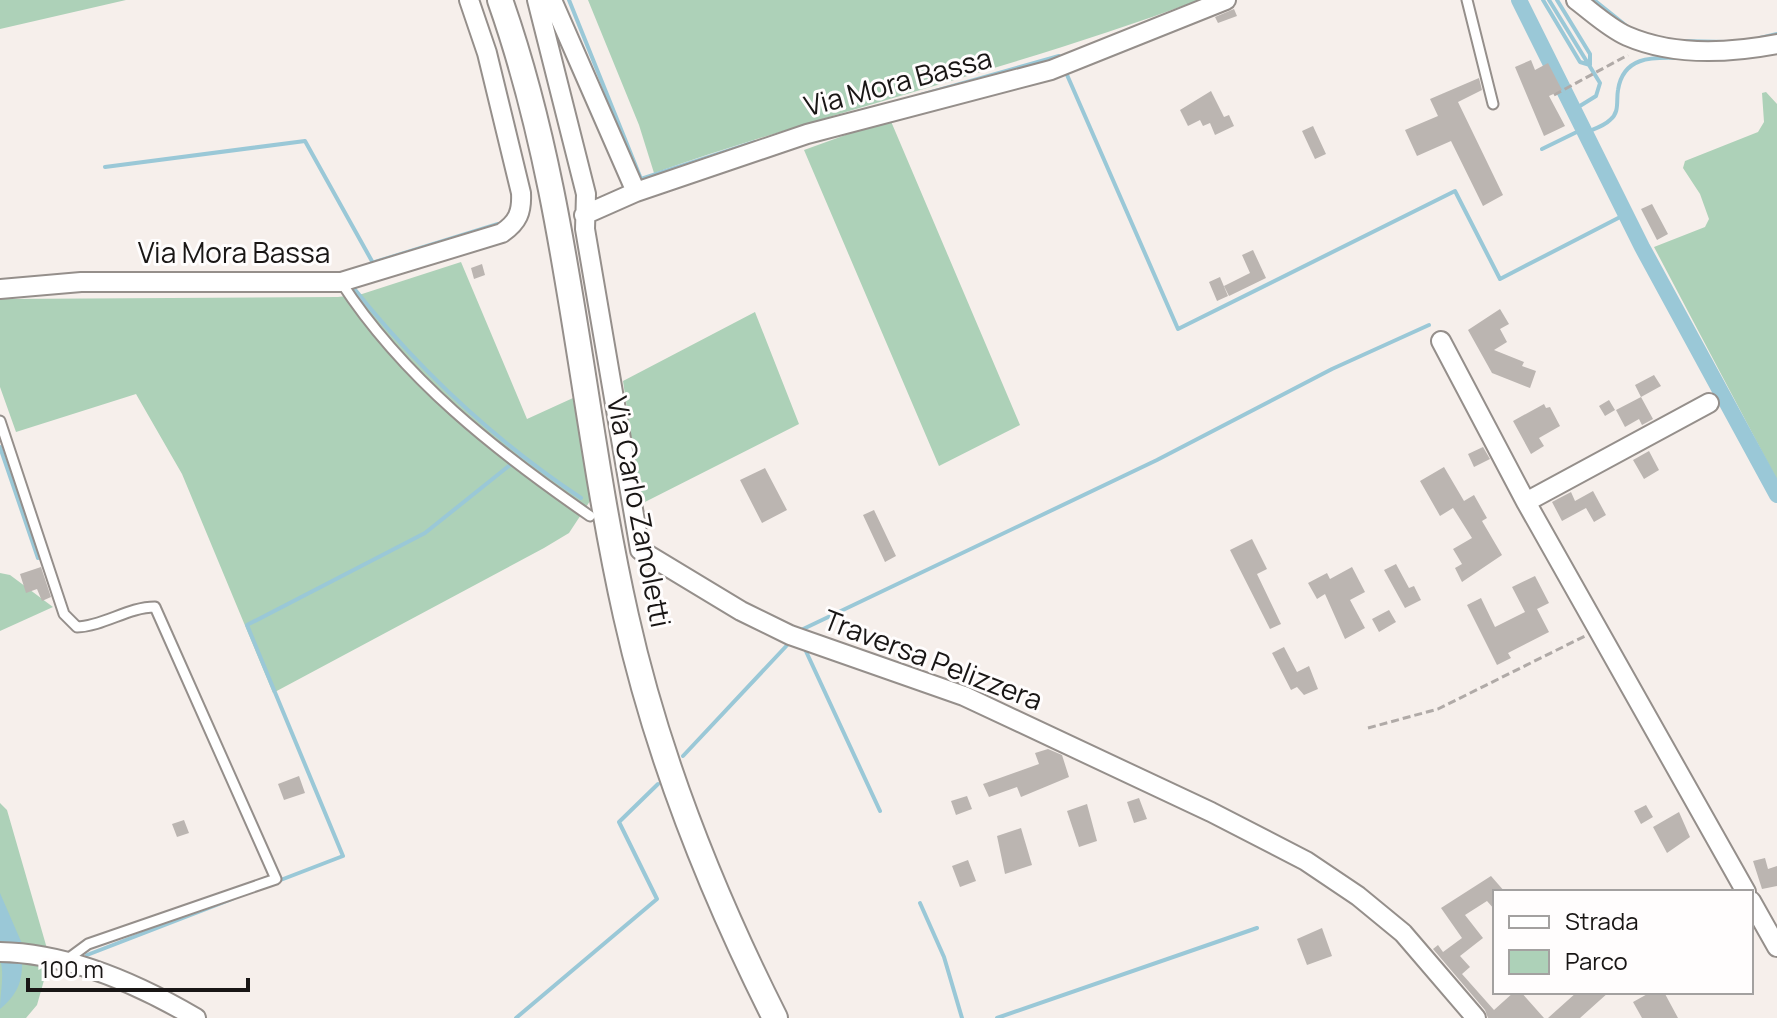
<svg xmlns="http://www.w3.org/2000/svg" width="1777" height="1018" font-family="Manrope,sans-serif">
	<rect width="100%" height="100%" fill="#f6efeb"/>
	<path fill="#add1b8" d="M0,0H126L0,29Z
		M588,0H1199C1020,67 834,110 654,173L639,125Z
		M1766,92L1777,104V480L1654,247L1705,227L1709,219L1700,194L1683,168L1685,161L1758,132L1764,122L1762,93Z
		M890,119L1020,425L939,466L804,150Z
		M461,262L527,419L573,398L590,501L569,533L544,548L273,693L182,474L136,394L16,432L0,387V299L338,297L362,294Z
		M755,312L799,424L641,504L623,381Z
		M0,573L10,575L53,607L0,631Z
		M0,803L7,810L50,959L37,1005L26,1018H0Z"/>
	<path fill="#9ac8d7" d="M0,893L23,946H0Z
		M22,958C23,981 18,994 0,1009C0,992 5,975 0,959Z"/>
	<g fill="none" stroke-linecap="round" stroke-linejoin="round">
		<path stroke="#9ac8d7" stroke-width="4" d="M569,0L641,179L755,142
			M1543,0L1580,62L1590,65V54L1557,0
			M1549,0L1600,83L1596,96L1575,109
			M1594,0L1629,28
			M1760,38L1777,34
			M1680,41L1727,42
			M1064,68L1178,329L1455,191L1500,279L1626,214
			M921,95L1059,56L1061,60
			M1587,132C1594,129 1604,126 1610,120C1620,112 1616,101 1618,90C1623,57 1651,57 1678,58
			M1542,149L1585,128
			M105,167L305,141L373,263
			M375,262L498,224
			M352,286C418,369 492,439 581,498
			M0,447L38,558
			M799,631L1157,460L1332,369L1429,325
			M804,647L880,811
			M683,756L791,641
			M278,881L343,856L247,625L425,533L520,457
			M920,903L944,957L962,1018
			M87,955L232,899
			M516,1018L657,899L619,822L658,784
			M997,1018L1257,928"/>
		<path stroke="#9ac8d7" stroke-width="16" d="M1519,0L1642,247L1777,495"/>
	</g>
	<path fill="#bbb5b1" d="M1234,9L1237,16L1218,23L1215,17Z
		M1531,60L1535,70L1548,63L1562,90L1549,96L1565,126L1544,136L1515,67Z
		M1479,78L1482,90L1458,102L1503,195L1483,206L1451,141L1417,156L1405,130L1438,116L1430,99Z
		M1211,91L1224,117L1229,115L1234,126L1215,135L1210,123L1203,126L1200,120L1188,126L1180,110Z
		M1313,126L1326,154L1315,159L1302,131Z
		M1652,204L1668,234L1657,240L1641,209Z
		M1253,250L1266,278L1229,296L1224,286L1250,273L1242,255Z
		M482,264L485,275L474,279L471,268Z
		M1220,277L1228,296L1217,301L1209,282Z
		M1500,309L1509,324L1500,329L1507,342L1494,350L1524,362L1522,366L1536,371L1530,388L1492,373L1468,330Z
		M1654,375L1661,386L1641,397L1653,419L1642,425L1639,419L1625,427L1616,410L1641,397L1635,385Z
		M1609,400L1615,410L1605,416L1599,406Z
		M1544,404L1546,408L1550,407L1560,426L1539,438L1544,446L1531,454L1513,421Z
		M1483,447L1490,459L1474,467L1468,454Z
		M1649,451L1659,470L1644,479L1633,460Z
		M1444,467L1464,501L1474,495L1487,518L1482,521L1502,555L1462,582L1455,568L1462,564L1453,549L1472,538L1453,508L1440,516L1420,481Z
		M765,468L787,510L762,523L740,480Z
		M1593,491L1606,515L1594,522L1586,508L1562,521L1552,502L1571,492L1575,501Z
		M874,510L896,556L885,562L863,515Z
		M1252,539L1267,569L1257,574L1281,624L1270,629L1230,550Z
		M1396,564L1409,588L1414,586L1421,600L1405,608L1384,570Z
		M41,567L51,597L42,601L37,589L26,593L20,574Z
		M1352,567L1365,592L1350,600L1365,628L1345,639L1325,594L1317,599L1308,583L1327,573L1330,579Z
		M1535,576L1549,603L1537,609L1549,632L1508,653L1511,658L1497,665L1467,605L1481,598L1495,627L1525,612L1512,587Z
		M1389,610L1396,622L1379,632L1372,619Z
		M1284,647L1297,672L1309,666L1318,689L1304,695L1297,687L1291,690L1272,653Z
		M1048,749L1062,755L1069,777L1021,797L1017,787L989,797L983,784L1039,764L1035,753Z
		M299,776L305,793L284,800L278,784Z
		M967,796L972,809L956,815L951,801Z
		M1139,798L1147,819L1134,823L1127,802Z
		M1087,804L1097,841L1079,847L1067,811Z
		M1646,805L1653,817L1641,824L1634,811Z
		M1679,812L1690,837L1667,853L1653,827Z
		M184,820L189,833L177,837L172,824Z
		M1021,828L1032,865L1005,874L997,836Z
		M1765,858L1768,869L1777,866V886L1762,889L1753,861Z
		M968,860L976,881L960,887L952,866Z
		M1491,876L1505,892H1495V910L1487,901L1465,915L1483,938L1460,956L1470,967L1462,974L1494,1010L1514,992H1521L1544,1018H1488L1485,1010L1433,949L1438,945L1443,952L1462,938L1441,908Z
		M1322,928L1332,956L1307,965L1297,939Z
		M1577,992H1609L1580,1018H1548Z
		M1651,992H1664L1678,1018H1642L1633,1002Z"/>
	<g fill="none" stroke-linecap="round" stroke-linejoin="round">
		<defs>
			<path id="lane" d="M1467,0L1493,104
				M341,282C404,379 496,451 590,516
				M0,421L64,614L77,627C104,626 128,607 155,607L276,879L88,944L65,961"/>
			<path id="street" d="M537,0L586,194L585,229L640,550L741,611L790,635L964,696L1211,812L1306,861L1358,896L1403,933L1476,1018
				M552,0L636,192
				M1576,0C1592,12 1609,28 1627,36C1673,56 1730,53 1777,44
				M584,215L636,192L807,134L1051,70L1226,0
				M0,289L81,282H341L502,233C518,222 522,212 521,193L487,53L469,0
				M1441,341L1526,502L1746,892
				M1526,502L1709,403
				M1751,901L1777,947
				M0,952C69,953 138,984 196,1018"/>
			<path id="secondary" d="M500,0C570,198 580,412 626,616C657,755 711,891 775,1018"/>
		</defs>
		<use href="#lane" stroke="#958f8b" stroke-width="13"/>
		<use href="#street" stroke="#958f8b" stroke-width="22"/>
		<use href="#secondary" stroke="#958f8b" stroke-width="28"/>
		<path stroke="#b0aaa7" stroke-width="3" stroke-dasharray="8 4" stroke-linecap="butt" d="M1554,95L1628,55
			M1368,728L1438,709L1585,636"/>
		<use href="#lane" stroke="#fff" stroke-width="9"/>
		<use href="#street" stroke="#fff" stroke-width="18"/>
		<use href="#secondary" stroke="#fff" stroke-width="24"/>
	</g>
	<g text-anchor="middle" stroke-width="6" stroke-linejoin="round" paint-order="stroke">
		<g font-size="28" fill="#191615" stroke="#fffdfd">
			<text transform="translate(898 82) rotate(-15)" y="10">Via Mora Bassa</text>
			<text x="234" y="263">Via Mora Bassa</text>
			<text transform="translate(639 512) rotate(79)" y="10">Via Carlo Zanoletti</text>
			<text transform="translate(933 660) rotate(21)" y="10">Traversa Pelizzera</text>
		</g>
	</g>
	<rect x="1493" y="890" width="260" height="104" fill="#fffdfd" stroke="#a3a1a0" stroke-width="2"/>
	<rect x="1509" y="916" width="40" height="12" fill="#ffffff" stroke="#a3a1a0" stroke-width="2"/>
	<text x="1565" y="930" font-size="24" fill="#191615">Strada</text>
	<rect x="1509" y="950" width="40" height="24" fill="#add1b8" stroke="#a3a1a0" stroke-width="2"/>
	<text x="1565" y="970" font-size="24" fill="#191615">Parco</text>
	<path d="M28 978v12h220v-12" fill="none" stroke="#191615" stroke-width="4"/>
	<text x="40" y="978" font-size="24" fill="#191615" stroke="#fffdfd" stroke-width="6" paint-order="stroke">100 m</text>
</svg>
